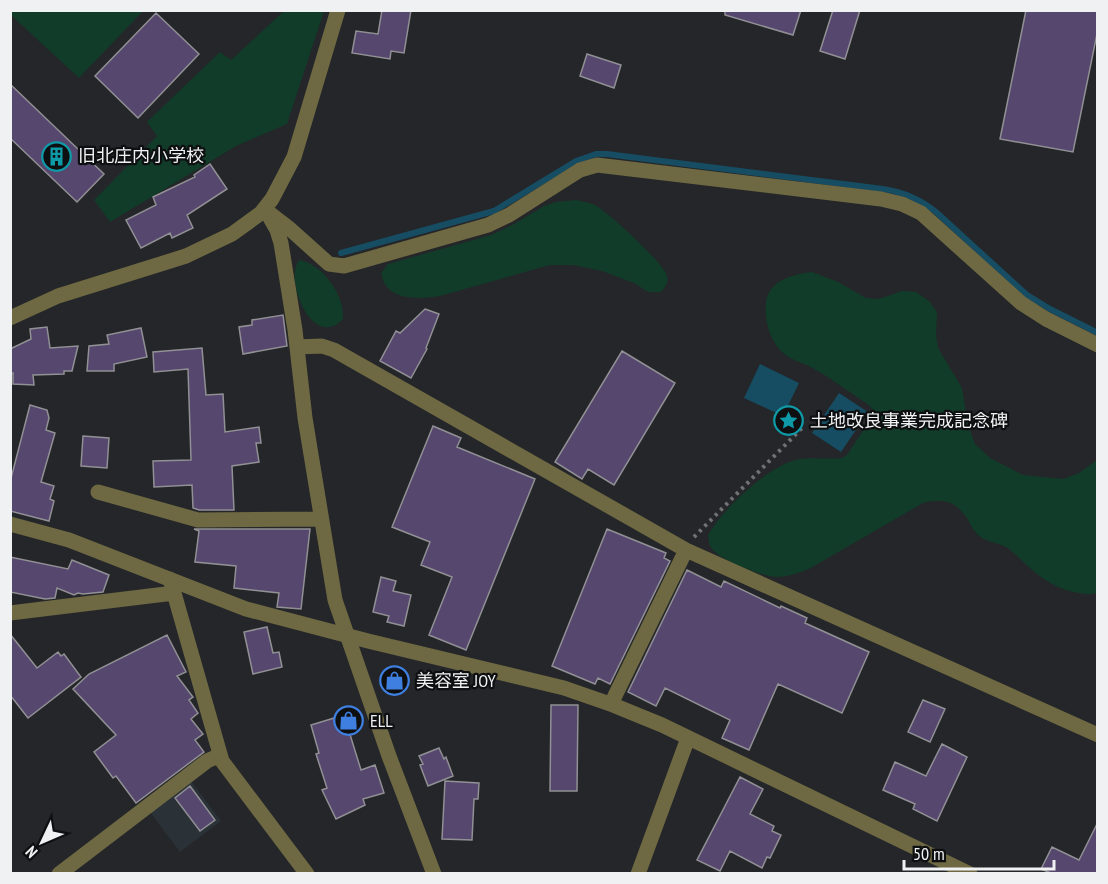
<svg xmlns="http://www.w3.org/2000/svg" width="1108" height="884" font-family="'PT Sans Narrow','Noto Sans JP',sans-serif">
	<rect width="100%" height="100%" fill="#242629"/>
	<path fill="#2a3238" d="M191,781L221,821L180,852L150,812Z"/>
	<path fill="#113c29" d="M10,11L11,10L143,11L79,78L11,15Z
		M284,11H324L287,124L236,146L110,222L94,200L157,136L147,122L220,52L231,60Z
		M577,200C583,202 589,202 595,205C608,212 664,263 667,276C669,283 665,287 661,292H648L634,283L602,271L573,265H550L440,296C418,299 386,302 381,273L388,264L491,235L514,224L544,206L556,202Z
		M299,260C323,264 345,296 343,319C312,351 284,280 299,260Z
		M812,272L838,282L866,298L879,299L902,291L916,292L929,301L937,312L936,335L938,348L962,388L968,425L975,444L990,458L1023,475L1063,479L1079,473L1097,460V593C1080,597 1056,588 1041,577C1028,568 1019,556 1006,547C996,542 985,542 977,534C972,529 970,523 967,518C954,500 943,498 923,503L809,569C798,573 788,577 777,577C761,576 722,561 712,549C709,545 709,540 708,535C723,509 766,468 795,460C811,456 827,460 842,458L847,455L873,415L874,411L870,406C852,394 835,381 816,370C807,364 796,362 787,356C770,344 764,321 766,302C769,280 794,274 812,272Z"/>
	<path fill="#164d63" d="M760,364L799,383L783,416L744,398Z
		M839,393L868,412L841,452L812,433Z"/>
	<g fill="none" stroke-linecap="round" stroke-linejoin="round">
		<path stroke="#164d63" stroke-width="6" d="M341,253L494,211L576,161L596,154H607L883,189C903,192 920,199 936,212L1027,295L1050,309L1098,333"/>
	</g>
	<path fill="#56476f" stroke="#919094" stroke-width="1.5" d="M382,10H411L404,53L391,51L390,59L352,53L356,31L378,34Z
		M725,10H801L793,35L725,15Z
		M833,10H860L845,59L820,51Z
		M1026,10H1098V29L1073,152L1000,139Z
		M156,13L199,54L138,118L95,76Z
		M587,54L621,65L614,88L580,76Z
		M10,84L104,174L77,202L10,138Z
		M210,164L227,189L187,215L193,228L172,238L170,233L141,248L126,220L156,205L153,197L195,177L194,175Z
		M425,309L439,314L426,348L427,349L411,378L380,361L396,331L400,333Z
		M283,315L287,346L243,354L239,327L252,325V320Z
		M47,327L50,348L78,346L72,371H64V374L33,375L34,385L13,384V373L10,374V349L31,339L30,329Z
		M141,328L147,357L114,364V371H87L89,346L109,344L107,335Z
		M202,348L206,395L223,394L225,432L259,427L261,443H256L259,462L232,466L234,510H199L193,508L192,485L154,487L153,461L191,460L188,369L154,372L153,352Z
		M622,351L675,383L614,485L588,469L582,479L555,462Z
		M30,405L47,410L49,418L46,430L55,433L41,482L54,486L50,499L54,501L49,521L10,511V482Z
		M433,426L461,438L457,447L535,479L466,650L429,635L452,577L421,565L430,542L392,527Z
		M83,436L109,438L107,468L81,466Z
		M194,529H310L301,609L277,607L279,593L234,588L236,566L195,562L199,531Z
		M607,529L666,553L664,558L670,561L610,684L598,678L595,684L552,666Z
		M10,557L68,569L72,560L109,575L103,592L83,594L78,593L74,595L57,588L55,598L45,599L10,592Z
		M687,570L721,587L724,581L780,608L781,606L807,618L805,623L869,652L842,713L778,684L749,750L722,738L730,720L665,688L656,706L628,692Z
		M381,577L396,581L393,591L411,595L404,626L387,622L389,616L373,612Z
		M267,627L273,653L279,652L282,667L253,674L244,632Z
		M10,634L37,668L58,652L61,656L64,654L81,677L28,718L10,695Z
		M167,635L186,672L177,676L193,697L189,700L198,713L191,719L203,734L195,740L204,752L136,803L116,776L113,778L94,752L116,735L73,689L89,674Z
		M923,700L945,709L930,742L908,732Z
		M551,705H578L577,791H550Z
		M344,715L361,770L375,765L384,793L363,799L365,805L336,819L322,790L327,788L316,754L319,753L311,725Z
		M942,744L967,757L937,821L913,809L915,804L883,790L895,762L926,776Z
		M439,748L444,759L446,757L453,776L428,786L420,765L423,764L419,756Z
		M740,777L763,789L750,814L774,826L772,831L781,835L770,858L767,857L762,868L730,851L720,871L697,860Z
		M445,781L479,783L478,799H474L472,840L442,839Z
		M190,786L215,820L200,831L175,798Z
		M1098,822V873H1051L1041,869L1052,847L1079,860Z"/>
	<g fill="none" stroke-linecap="round" stroke-linejoin="round">
		<path stroke="#707274" stroke-width="4" stroke-dasharray="3 4.5" stroke-linecap="butt" d="M694,537L802,428"/>
		<path stroke="#6e6942" stroke-width="15" d="M264,209L290,229L329,264L344,266L488,225L509,215L580,170L597,165L881,199L902,204L921,213L1021,303L1046,319L1098,345
			M268,214L277,230L281,243L295,330L305,418L335,600L389,756L434,874
			M10,318L58,296L186,256L232,234L261,213L272,199L294,157L338,10
			M297,347L322,346L334,350L686,550L1098,735
			M98,492L198,520L321,519
			M10,524L69,540L246,609L368,641L564,688L613,705L662,725L970,874
			M170,579L222,761L307,874
			M10,613L174,593
			M611,704L686,550
			M59,874L207,761L220,755
			M638,874L688,738"/>
	</g>
	<defs>
		<symbol id="building-ring" viewBox="-11 -11 22 22"><circle r="9.5" fill="#0e0f10" stroke="#0f9aa8" stroke-width="1.5"/><path d="M-4-6H4V6H1V3H-1V6H-4ZM-2.5-4.3h1.7v1.8h-1.7ZM.8-4.3h1.7v1.8H.8ZM-2.5-1h1.7V.8h-1.7ZM.8-1h1.7V.8H.8Z" fill="#0f9aa8"/></symbol>
		<symbol id="sight-ring" viewBox="-11 -11 22 22"><circle r="9.5" fill="#0e0f10" stroke="#0f9aa8" stroke-width="1.5"/><path d="M0-6L1.8-2.2L6-1.7L2.9 1.2L3.7 5.4L0 3.3L-3.7 5.4L-2.9 1.2L-6-1.7L-1.8-2.2Z" fill="#0f9aa8"/></symbol>
		<symbol id="shop-ring" viewBox="-11 -11 22 22"><circle r="9.5" fill="#0e0f10" stroke="#3f7fe0" stroke-width="1.5"/><path d="M-5-2.5h2.3a2.7 3.5 0 0 1 5.4 0H5L5.5 6h-11ZM-1.5-2.5h3a1.5 2.3 0 0 0-3 0Z" fill="#3f7fe0"/></symbol>
	</defs>
	<g fill-rule="evenodd">
		<use href="#building-ring" x="40" y="140" width="33" height="33"/>
		<use href="#sight-ring" x="772" y="404" width="33" height="33"/>
		<use href="#shop-ring" x="378" y="664" width="33" height="33"/>
		<use href="#shop-ring" x="332" y="704" width="33" height="33"/>
	</g>
	<g text-anchor="middle" stroke-width="4.5" stroke-linejoin="round" paint-order="stroke">
		<g font-size="18" fill="#eff1f2" stroke="#0e0f10" text-anchor="start">
			<text x="78" y="162">旧北庄内小学校</text>
			<text x="810" y="427">土地改良事業完成記念碑</text>
			<text x="416" y="687">美容室 JOY</text>
			<text x="370" y="727">ELL</text>
		</g>
	</g>
	<rect width="1108" height="884" fill="none" stroke="#eff1f2" stroke-width="24"/>
	<g transform="translate(42 842) rotate(226)" stroke="#0e0f10" stroke-width="4.5" paint-order="stroke">
	<path d="M0-4.5L10 22L0 15L-10 22Z" fill="#eff1f2"/>
	<text y="-9" font-size="16" font-weight="bold" text-anchor="middle" fill="#eff1f2">N</text>
	</g>
	<path d="M904 860v9h150v-9" fill="none" stroke="#eff1f2" stroke-width="3"/>
	<text x="913" y="860" font-size="18" fill="#eff1f2" stroke="#0e0f10" stroke-width="4.5" paint-order="stroke">50 m</text>
</svg>
